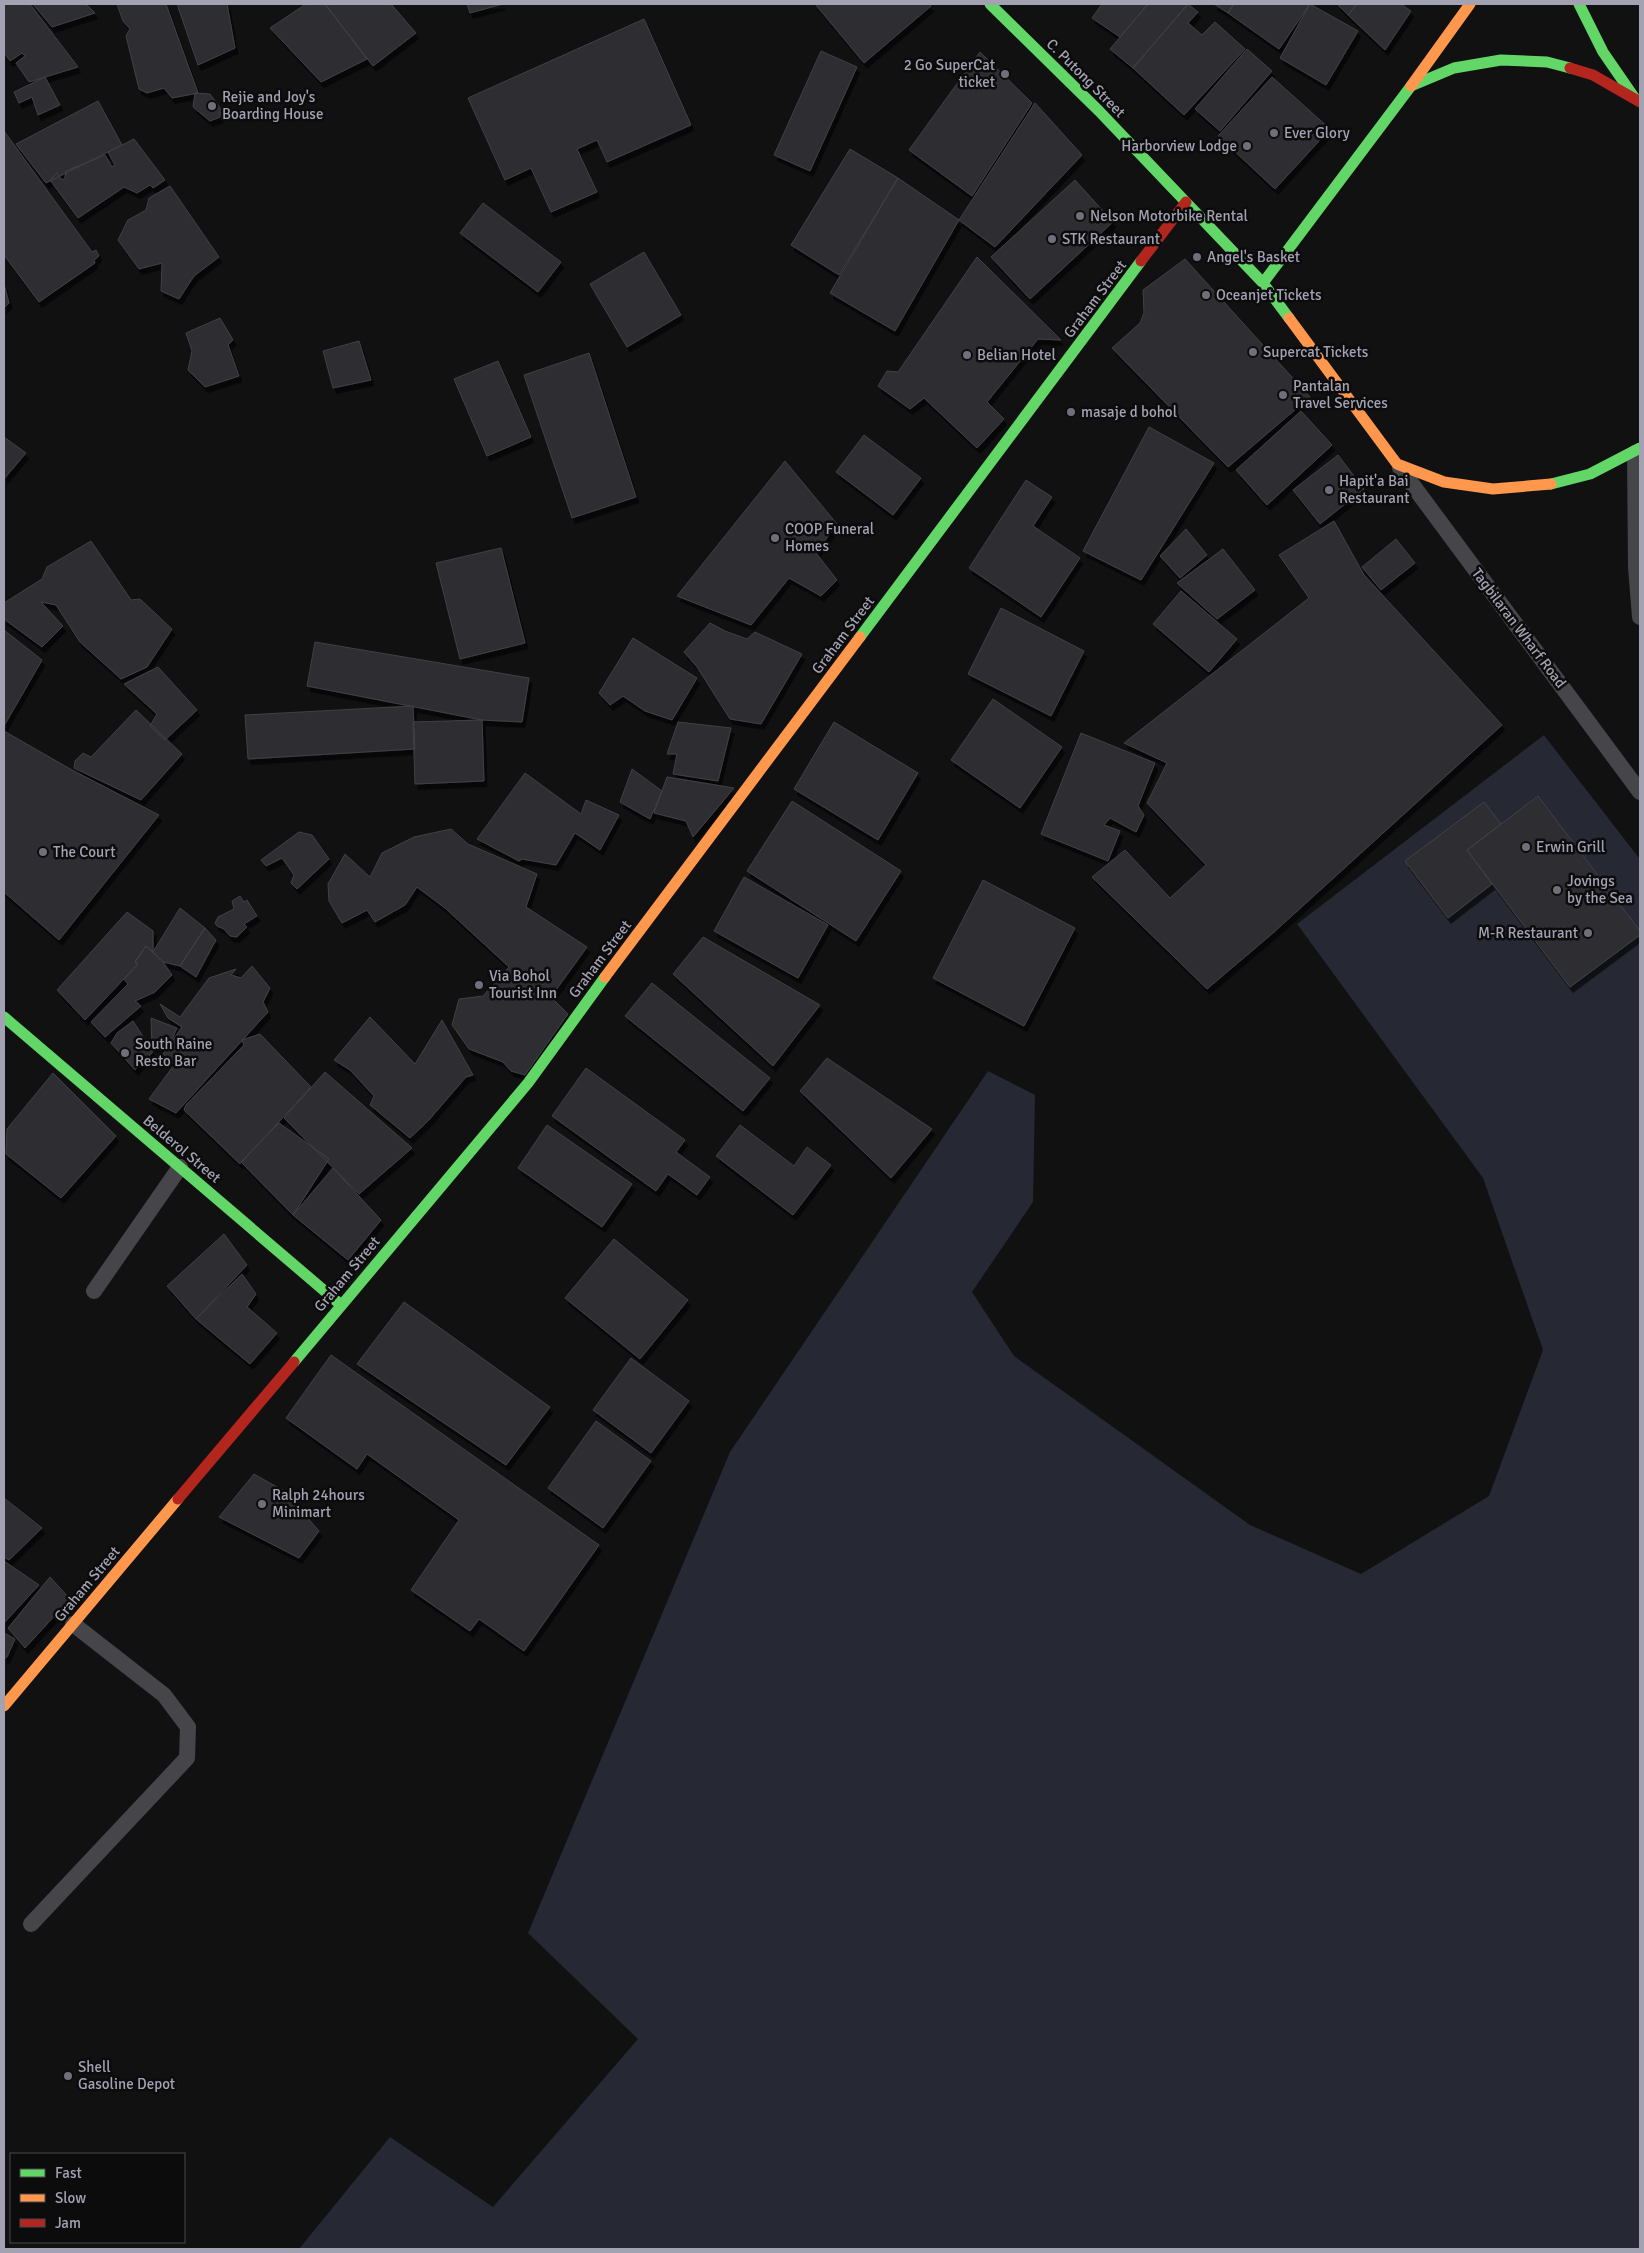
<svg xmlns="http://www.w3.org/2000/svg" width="1644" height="2253" font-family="Signika,sans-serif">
	<defs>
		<filter id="shadow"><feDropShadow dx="3" dy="5.5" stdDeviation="0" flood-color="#0009"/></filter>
	</defs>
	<rect width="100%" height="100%" fill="#111112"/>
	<path fill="#262833" d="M1544,735L1640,859V2249H299L390,2137L493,2207L638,2039L528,1933L730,1452L988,1071L1035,1095L1033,1202L972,1292L1014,1356L1250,1525L1361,1574L1489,1496L1543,1350L1483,1178L1297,924Z"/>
	<path fill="#111112" d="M1546,733L1640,855V859L1544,735Z"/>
	<path fill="#2d2d30" stroke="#414046" filter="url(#shadow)" d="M4,4H30L78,67L29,82L16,63L25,56L22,53L10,61L4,52Z
		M33,4H86L95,13L52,27Z
		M117,4H166L198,93L172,98L164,88L147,93L139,89L126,36L130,29L123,21Z
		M177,4H227L235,48L198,65Z
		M306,4H325L367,59L321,82L270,28Z
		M325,4H391L416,33L373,66Z
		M467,4H503L470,13Z
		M815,4H929L931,6L864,63Z
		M1102,4H1148L1120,37L1092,18Z
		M1148,4H1188L1133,68L1110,49Z
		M1188,4L1198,12L1188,23L1202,35L1215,22L1245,49L1184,115L1133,68Z
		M1214,4H1234L1228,13Z
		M1234,4H1310L1279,49L1228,13Z
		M1310,4L1358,31L1326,85L1280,58Z
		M1337,4H1357L1348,15Z
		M1357,4H1401L1411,11L1385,50L1348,15Z
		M644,19L691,125L607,162L597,140L577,149L597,192L551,212L531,168L505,180L468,98Z
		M1247,49L1272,71L1220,131L1195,109Z
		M821,51L857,67L810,171L774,155Z
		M980,52L1032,103L972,196L909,150Z
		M45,77L60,105L38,115L32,97L19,103L14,92Z
		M1272,77L1330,129L1275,189L1218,136Z
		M195,93L210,94L221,109L220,117L210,121L193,107Z
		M98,101L122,145L46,183L16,144Z
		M1035,103L1082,155L995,247L959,220Z
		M4,131L92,252L96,250L99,256L94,260L95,263L39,302L4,255Z
		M134,139L165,180L153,188L150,185L137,193L124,187L78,218L50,180L57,173L62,180L65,178L66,171L105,155L112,167L115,165L108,152Z
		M850,149L898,178L839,275L791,245Z
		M898,178L959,220L895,331L830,293Z
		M1075,180L1113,222L1030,299L991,257Z
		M170,186L219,257L194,276L179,299L161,291L162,263L139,269L118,240L128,220L146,210L149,198Z
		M483,203L561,262L538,292L460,233Z
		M644,252L681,315L627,347L590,284Z
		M977,257L1061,340L1038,339L987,402L1004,419L977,448L924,398L910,409L878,386L887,371L898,372Z
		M1185,259L1310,397L1228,467L1112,348L1140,323L1144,313L1143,290Z
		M4,284L9,303L4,308Z
		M220,318L233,340L228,345L239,376L205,387L188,370L192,351L186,333Z
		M359,341L371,380L333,388L323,351Z
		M589,353L636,497L572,518L524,375Z
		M498,361L531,437L487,456L454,379Z
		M1301,411L1332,445L1267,505L1236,470Z
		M1149,427L1214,463L1141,580L1083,551Z
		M864,435L921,478L893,515L836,472Z
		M4,437L26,453L4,479Z
		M1338,455L1364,489L1320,524L1293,490Z
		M785,461L837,524L816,553L837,580L821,596L789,578L751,625L677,596Z
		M1026,480L1052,497L1033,526L1080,558L1041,617L969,568Z
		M1334,521L1364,575L1502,725L1273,933L1207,989L1092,877L1125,850L1170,898L1206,865L1147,803L1167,763L1124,743L1309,598L1279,555Z
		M1186,529L1207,555L1180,578L1160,556Z
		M1396,539L1415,563L1381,590L1362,567Z
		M91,541L131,600L140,599L172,629L147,667L121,679L80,642L56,605L41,602L63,626L42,647L4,619V603L42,579L47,567Z
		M501,548L525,643L460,659L436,563Z
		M1223,549L1255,590L1217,619L1177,583Z
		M1181,591L1237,639L1209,672L1153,624Z
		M1001,608L1084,651L1051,716L968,674Z
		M710,623L725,631L747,639L755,632L802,654L761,724L730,719L697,667L684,652Z
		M4,630L42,660L4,726Z
		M633,638L697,678L672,720L645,711L623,696L610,705L599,693Z
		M315,642L529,678L522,722L482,720L307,686Z
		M158,667L197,710L165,740L150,726L157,714L124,684Z
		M993,699L1062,747L1020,808L951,760Z
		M413,706L415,749L248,759L245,715Z
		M136,710L182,754L141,800L74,768L75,761L83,753L91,757Z
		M482,720L484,781L415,784L413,722Z
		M678,722L731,728L718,781L673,774L677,754H667Z
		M834,722L918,773L878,840L794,789Z
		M4,731L72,770L159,815L59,940L4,892Z
		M1081,733L1155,763L1138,806L1144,815L1136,832L1110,818L1104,825L1120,831L1108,861L1041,834Z
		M632,769L662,791L650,819L620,802Z
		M525,773L581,814L586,800L619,815L600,850L575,833L556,865L522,859L519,861L477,839Z
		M667,777L734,788L693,837L686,821L654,813Z
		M1538,796L1640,931V935L1570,987L1467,850Z
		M792,801L901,871L856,941L747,871Z
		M1484,802L1501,824L1467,850L1492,884L1448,918L1405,861Z
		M451,829L468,844L537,874L526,907L587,947L551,997L568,1014L525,1075L511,1071L503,1062L469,1049L452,1025L459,999L483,996L509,967L445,908L417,887L405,905L375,922L367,910L342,923L329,901L328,884L345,854L370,877L382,853L414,837Z
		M299,832L312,835L329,859L297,889L291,883L294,875L282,858L266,866L261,860Z
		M744,877L828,925L798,978L714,931Z
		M983,880L1075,928L1024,1026L933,978Z
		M240,896L244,902L247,900L257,916L244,924L247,927L237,937L230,936L224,929L217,926L215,923L218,917L234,909L232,901Z
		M180,908L205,928L180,966L163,962L153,952Z
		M127,912L153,931V952L146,946L135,962L138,964L85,1020L57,990Z
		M205,928L216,940L196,977L180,966Z
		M703,937L820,1005L773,1066L673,974Z
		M146,946L163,962L172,975L155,992L135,1001L141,1006L105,1037L91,1022L128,984L124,979L138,964L135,962Z
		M252,966L270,988L263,1002L268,1012L176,1113L149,1099L174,1065L163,1054L182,1027L168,1018L160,1004L180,1017L209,978L236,969L231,975L241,978Z
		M652,983L770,1078L743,1111L625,1016Z
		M370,1017L415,1064L442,1020L473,1075L466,1077L428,1121L410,1138L370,1105L374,1096L350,1070L334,1060Z
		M151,1018L177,1028L168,1048L152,1046Z
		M133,1021L153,1052L135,1070L111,1043L117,1033Z
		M260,1034L311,1087L240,1164L184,1110L186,1105L244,1045L242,1040Z
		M827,1058L932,1129L891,1178L800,1091Z
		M586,1068L685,1140L676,1152L710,1177L697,1195L668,1174L656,1191L552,1116Z
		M325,1072L412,1148L359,1194L284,1118Z
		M53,1073L116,1136L61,1198L6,1154L7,1129Z
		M279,1123L329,1159L293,1215L241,1162Z
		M547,1125L632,1184L602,1227L518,1168Z
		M740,1125L794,1166L807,1147L831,1165L793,1215L716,1156Z
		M333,1168L381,1220L348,1260L293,1215Z
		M224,1234L247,1265L196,1319L167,1286Z
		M614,1239L688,1300L640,1359L565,1298Z
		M242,1274L256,1294L247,1307L277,1333L250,1364L196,1319Z
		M404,1302L550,1407L506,1465L357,1364Z
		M331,1355L599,1545L524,1651L479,1619L470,1631L411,1590L459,1520L367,1454L357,1469L286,1418Z
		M631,1358L689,1401L651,1453L593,1410Z
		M596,1421L651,1461L603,1528L548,1488Z
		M254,1474L284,1491L319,1531L299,1558L219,1517Z
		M4,1498L42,1528L9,1560L4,1557Z
		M4,1561L39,1585L4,1623Z
		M50,1577L70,1599L25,1648L8,1628Z
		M4,1633L15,1639L7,1657L4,1659Z"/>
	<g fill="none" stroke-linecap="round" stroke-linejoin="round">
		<path stroke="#46464a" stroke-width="16" d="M1635,453L1636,567L1640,617
			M1400,468L1640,792
			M94,1291L180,1167
			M31,1924L187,1758L188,1727L164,1695L73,1624"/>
		<path stroke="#63d668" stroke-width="11" d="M990,4L1099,111L1263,283L1289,318
			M1579,4L1603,52L1634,97
			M1263,283L1411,86L1454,68L1501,60L1547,62L1570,68
			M1551,484L1590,474L1640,448
			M860,637L1141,261
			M4,1017L341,1305
			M294,1362L528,1083L605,977"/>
		<path stroke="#ff974d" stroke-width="11" d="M1411,86L1470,4
			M1289,318L1397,464L1444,482L1493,489L1551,484
			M605,977L860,637
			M4,1706L178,1499"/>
		<path stroke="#b3261e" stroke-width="11" d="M1570,68L1593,75L1640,102
			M1141,261L1186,202
			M178,1499L294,1362"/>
	</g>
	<g fill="#706f7b" stroke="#0c0c0d" stroke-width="2">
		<circle cx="1005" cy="74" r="5"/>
		<circle cx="212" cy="106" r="5"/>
		<circle cx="1274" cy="133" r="5"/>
		<circle cx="1247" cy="146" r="5"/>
		<circle cx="1080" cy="216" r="5"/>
		<circle cx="1052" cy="239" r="5"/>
		<circle cx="1197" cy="257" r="5"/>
		<circle cx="1206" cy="295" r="5"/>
		<circle cx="1253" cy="352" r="5"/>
		<circle cx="967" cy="355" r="5"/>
		<circle cx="1283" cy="395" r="5"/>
		<circle cx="1071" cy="412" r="5"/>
		<circle cx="1329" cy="490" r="5"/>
		<circle cx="775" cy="538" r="5"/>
		<circle cx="1526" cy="847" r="5"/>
		<circle cx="43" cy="852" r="5"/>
		<circle cx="1557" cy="890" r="5"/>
		<circle cx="1588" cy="933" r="5"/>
		<circle cx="479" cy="985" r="5"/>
		<circle cx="125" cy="1053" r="5"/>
		<circle cx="262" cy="1504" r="5"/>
		<circle cx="68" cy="2076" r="5"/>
	</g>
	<g text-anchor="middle" stroke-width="5" stroke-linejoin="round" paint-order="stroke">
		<g font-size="15" fill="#a3a2b3" stroke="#0c0c0d" text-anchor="start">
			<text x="995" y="70" text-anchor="end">2 Go SuperCat<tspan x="995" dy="17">ticket</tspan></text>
			<text x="222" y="102">Rejie and Joy's<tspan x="222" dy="17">Boarding House</tspan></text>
			<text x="1284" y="138">Ever Glory</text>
			<text x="1237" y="151" text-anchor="end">Harborview Lodge</text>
			<text x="1090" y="221">Nelson Motorbike Rental</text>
			<text x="1062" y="244">STK Restaurant</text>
			<text x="1207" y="262">Angel's Basket</text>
			<text x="1216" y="300">Oceanjet Tickets</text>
			<text x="1263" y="357">Supercat Tickets</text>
			<text x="977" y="360">Belian Hotel</text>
			<text x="1293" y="391">Pantalan<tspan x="1293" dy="17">Travel Services</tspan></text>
			<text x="1081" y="417">masaje d bohol</text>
			<text x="1339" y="486">Hapit'a Bai<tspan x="1339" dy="17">Restaurant</tspan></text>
			<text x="785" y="534">COOP Funeral<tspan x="785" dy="17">Homes</tspan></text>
			<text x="1536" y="852">Erwin Grill</text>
			<text x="53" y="857">The Court</text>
			<text x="1567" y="886">Jovings<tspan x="1567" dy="17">by the Sea</tspan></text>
			<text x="1578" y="938" text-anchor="end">M-R Restaurant</text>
			<text x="489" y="981">Via Bohol<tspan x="489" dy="17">Tourist Inn</tspan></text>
			<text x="135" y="1049">South Raine<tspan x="135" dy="17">Resto Bar</tspan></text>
			<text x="272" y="1500">Ralph 24hours<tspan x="272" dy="17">Minimart</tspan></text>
			<text x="78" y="2072">Shell<tspan x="78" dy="17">Gasoline Depot</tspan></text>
		</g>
		<g font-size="15" fill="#a3a2b3" stroke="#0c0c0d">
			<text transform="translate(1086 78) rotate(45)" y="5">C. Putong Street</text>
			<text transform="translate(1095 299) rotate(-53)" y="5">Graham Street</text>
			<text transform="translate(1519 628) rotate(53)" y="5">Tagbilaran Wharf Road</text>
			<text transform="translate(843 635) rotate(-53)" y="5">Graham Street</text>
			<text transform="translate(600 959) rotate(-53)" y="5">Graham Street</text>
			<text transform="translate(182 1149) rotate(40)" y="5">Belderol Street</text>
			<text transform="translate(347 1274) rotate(-50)" y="5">Graham Street</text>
			<text transform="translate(87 1584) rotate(-50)" y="5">Graham Street</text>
		</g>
	</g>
	<rect width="1644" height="2253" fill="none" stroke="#a3a2b3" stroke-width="10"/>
	<rect x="10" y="2153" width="175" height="90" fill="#0c0c0d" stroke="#48484f"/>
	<rect x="20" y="2169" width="25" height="8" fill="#63d668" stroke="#48484f"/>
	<text x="55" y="2178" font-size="15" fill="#a3a2b3">Fast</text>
	<rect x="20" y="2194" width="25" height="8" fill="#ff974d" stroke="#48484f"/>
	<text x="55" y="2203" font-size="15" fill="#a3a2b3">Slow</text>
	<rect x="20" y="2219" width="25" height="8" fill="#b3261e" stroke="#48484f"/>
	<text x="55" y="2228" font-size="15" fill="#a3a2b3">Jam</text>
</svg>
